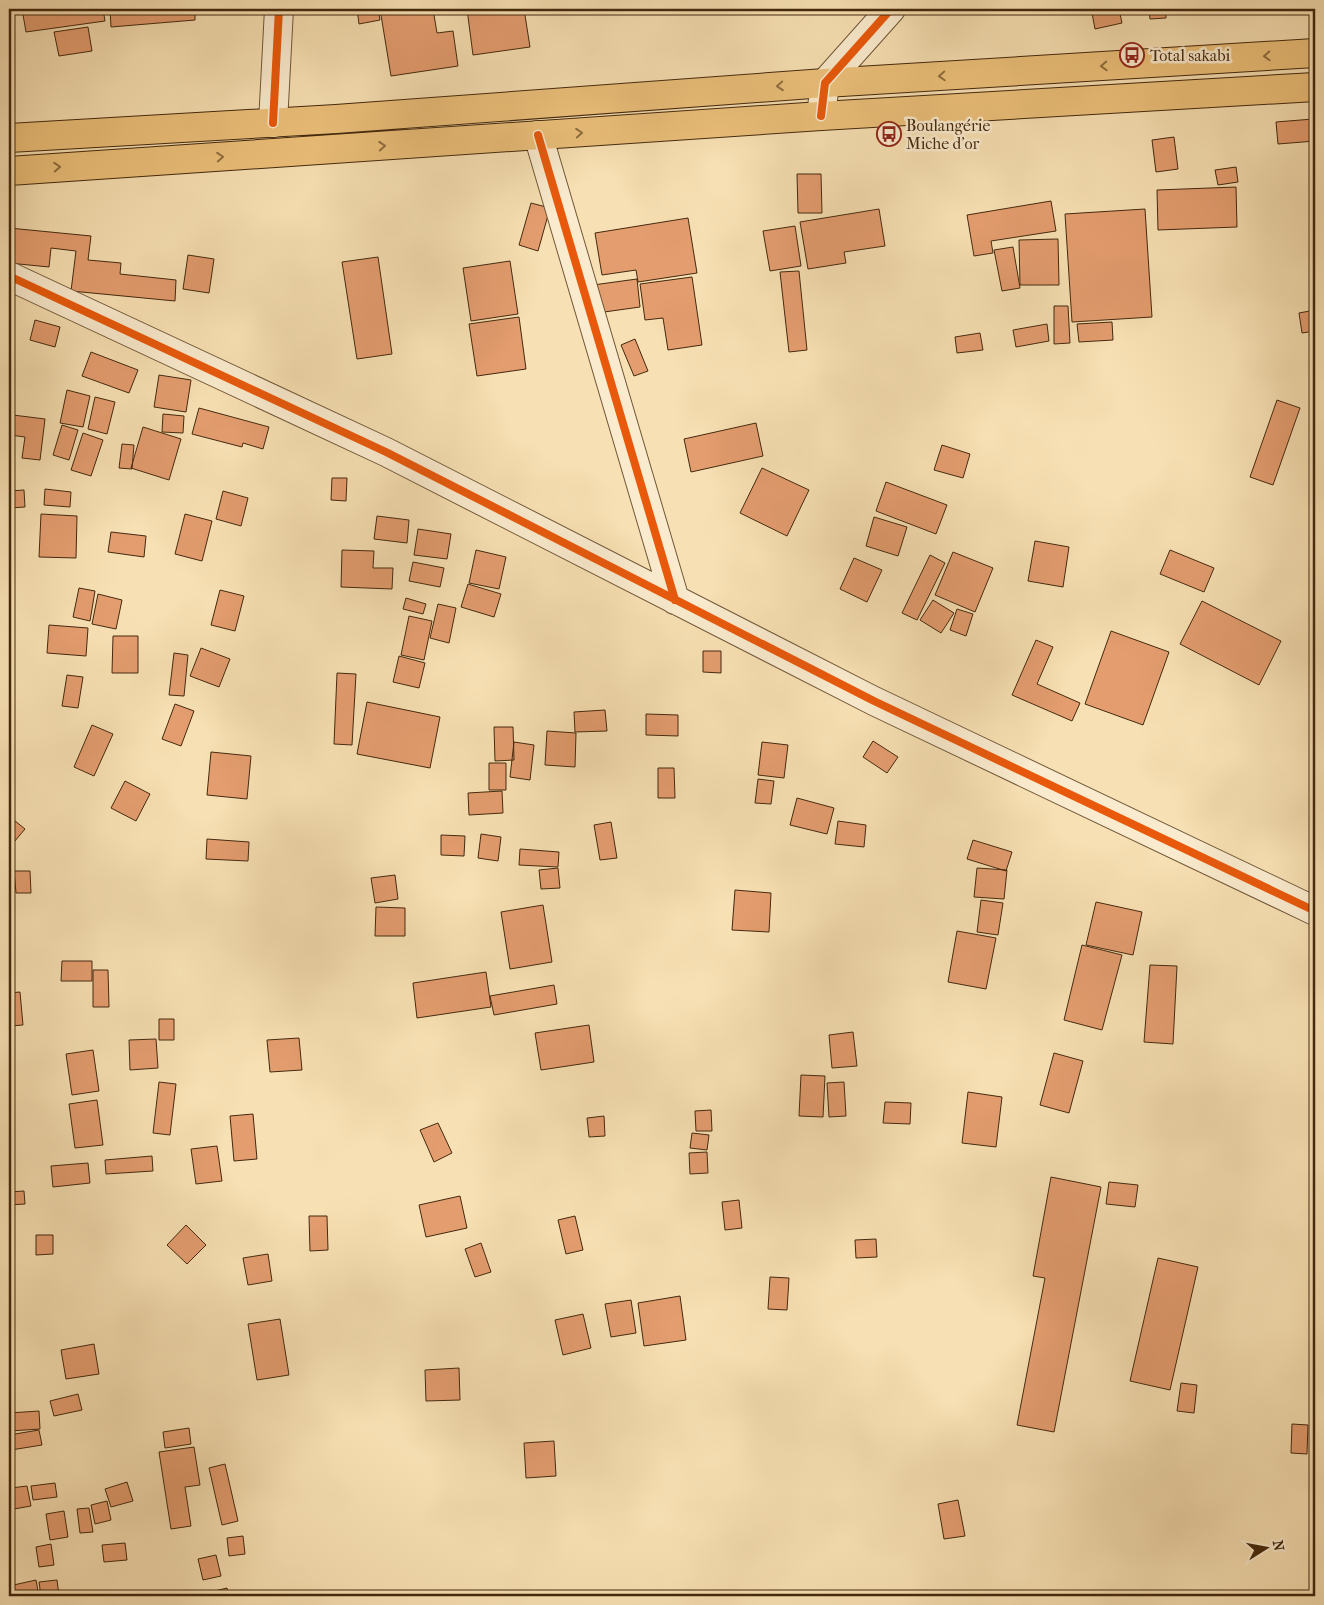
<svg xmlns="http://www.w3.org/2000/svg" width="1324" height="1605" font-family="'IM FELL French Canon',serif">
	<rect width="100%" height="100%" fill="#f7e0b3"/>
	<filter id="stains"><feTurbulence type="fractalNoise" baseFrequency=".004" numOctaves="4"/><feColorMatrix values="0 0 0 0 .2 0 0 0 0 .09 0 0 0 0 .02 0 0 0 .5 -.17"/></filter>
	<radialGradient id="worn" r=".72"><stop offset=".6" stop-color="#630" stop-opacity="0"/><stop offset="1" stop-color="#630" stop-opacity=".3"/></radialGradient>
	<path fill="#e49d6f" stroke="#44290e" d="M22,9H103L105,21L26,32Z
		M110,9H207L195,10V20L111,27Z
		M357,9H378L380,20L359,24Z
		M380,9H433L437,33L453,31L458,66L391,76Z
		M467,9H524L530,47L473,55Z
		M1110,9H1119L1122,23L1095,29L1092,13Z
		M1149,9H1166V18L1150,19Z
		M88,27L92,51L59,56L54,32Z
		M1313,119L1315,141L1278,144L1276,122Z
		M1174,137L1178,169L1156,172L1152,140Z
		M1236,167L1238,182L1218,185L1215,170Z
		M797,174H821L822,213H798Z
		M1236,187L1237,227L1158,230L1157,190Z
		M1051,201L1056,231L991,241L993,253L974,256L967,215Z
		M531,203L550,208L538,251L519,245Z
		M879,209L885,246L844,252L846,263L808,269L800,222Z
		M1145,209L1152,317L1072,322L1065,214Z
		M688,218L697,273L638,282L636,270L602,275L595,233Z
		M795,226L801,266L770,271L763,231Z
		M9,228L91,236L88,260L121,263L120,274L176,280L175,301L71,291L76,251L51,248L49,267L9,263Z
		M1058,239L1059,285H1020L1019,240Z
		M1013,247L1020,288L1002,291L994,250Z
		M188,255L214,259L209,293L183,289Z
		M378,257L392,354L357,359L342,262Z
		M510,261L518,314L471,321L463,268Z
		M799,271L807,350L789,352L780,272Z
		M692,277L702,345L668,350L663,318L645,320L640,284Z
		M637,279L640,307L597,313L593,285Z
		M1054,306H1068L1070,343L1054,344Z
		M1315,310V331L1302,333L1299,313Z
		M519,317L526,369L477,376L469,324Z
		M35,320L60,327L55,347L30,340Z
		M1112,322L1113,340L1079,342L1077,324Z
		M1047,324L1049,341L1016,347L1013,330Z
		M980,333L983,350L957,353L955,337Z
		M635,339L648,371L634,376L621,345Z
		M91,352L138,370L129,393L82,376Z
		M159,375L191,380L186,412L154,407Z
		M67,390L90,396L83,427L60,423Z
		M95,397L115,402L107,434L88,429Z
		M1277,400L1300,408L1273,485L1250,477Z
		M199,408L269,427L263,449L243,443L242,447L192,434Z
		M163,414L184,416L183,433L162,432Z
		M13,415L45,419L40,460L22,458L25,437L10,435Z
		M756,423L763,456L691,472L684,439Z
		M62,425L78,430L69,460L53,455Z
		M143,427L181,439L169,480L131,468Z
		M83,433L103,440L91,476L71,470Z
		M122,444L134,445L132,469L119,468Z
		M942,445L970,454L963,478L934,470Z
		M762,468L809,490L787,536L740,513Z
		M332,478H347L346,501L331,500Z
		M886,482L947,505L936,534L876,511Z
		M45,489L71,492L70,507L44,505Z
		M24,490L25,507L9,508V491Z
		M223,491L248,498L241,526L216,519Z
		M41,514L77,516L76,558L39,557Z
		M185,514L212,521L202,561L175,554Z
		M377,516L409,520L407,543L374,539Z
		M874,517L907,527L898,556L866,546Z
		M418,529L451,534L447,559L414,555Z
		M111,532L146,536L144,557L108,552Z
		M1035,541L1069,547L1063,587L1028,581Z
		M342,550L374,551L373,568H393L392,589L341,587Z
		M476,550L506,557L499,589L469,583Z
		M1170,550L1214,568L1204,592L1160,574Z
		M953,552L993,568L975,612L935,595Z
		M930,555L945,563L917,620L902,613Z
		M854,558L882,570L867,602L840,589Z
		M413,562L444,568L440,587L409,581Z
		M468,584L501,594L494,617L461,607Z
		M79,588L95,591L90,621L73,617Z
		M220,590L244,596L235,631L211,625Z
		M98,594L122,600L116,629L92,624Z
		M406,598L426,604L423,614L403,609Z
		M933,600L954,613L941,633L920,620Z
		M1202,601L1281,641L1259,685L1180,644Z
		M438,604L456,608L449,643L430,638Z
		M957,609L973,614L966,636L950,630Z
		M409,616L432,621L424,660L401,655Z
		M49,625L88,628L86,656L47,653Z
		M1111,631L1169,652L1143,725L1085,704Z
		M113,636H138V673H112Z
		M1036,640L1053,647L1037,684L1080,703L1072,721L1012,695Z
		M201,648L230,659L219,687L190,676Z
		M703,651H721V673L703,672Z
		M174,653L188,655L184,696L169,695Z
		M399,656L425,663L419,688L393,682Z
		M337,673L356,674L352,745L334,744Z
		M67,675L83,677L78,708L62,706Z
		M367,702L440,717L430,768L357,754Z
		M175,704L194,711L181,746L162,739Z
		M605,710L607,731L575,732L574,712Z
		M646,714L678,715V736L646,735Z
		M92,725L113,734L94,776L74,767Z
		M494,727H513L514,760L495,761Z
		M547,731L576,733L575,767L545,765Z
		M873,741L898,757L887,773L863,757Z
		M514,742L534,745L530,780L510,777Z
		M762,742L788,745L784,778L758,775Z
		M211,752L251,756L247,799L207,795Z
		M489,763H506V790H489Z
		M658,768H674L675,798H658Z
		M758,779L774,781L771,804L755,803Z
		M125,781L150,794L136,821L111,808Z
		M502,791L503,813L469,815L468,793Z
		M797,798L834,808L827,834L790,825Z
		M9,816L25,829L9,848Z
		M838,821L866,825L864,847L835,844Z
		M611,822L617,858L600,860L594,825Z
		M481,834L501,837L498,861L478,858Z
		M441,835L465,836L464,856L441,855Z
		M207,839L249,842L248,861L206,859Z
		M973,840L1012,852L1006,871L967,859Z
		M520,849L559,852L558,867L519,865Z
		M558,868L560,888L541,889L539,870Z
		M977,868L1007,870L1004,899L974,897Z
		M14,871H30L31,893H16Z
		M395,875L398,899L375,903L371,878Z
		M735,890L771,893L769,932L732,930Z
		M981,900L1003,903L998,935L977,932Z
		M1096,902L1142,912L1133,955L1086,945Z
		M543,905L552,962L510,969L501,912Z
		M376,907L405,908V936H375Z
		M957,931L996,938L986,989L948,982Z
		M1082,945L1122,955L1102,1030L1064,1020Z
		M62,961H92V981H61Z
		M1150,965L1177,966L1173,1044L1144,1042Z
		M93,970H108L109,1007H93Z
		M486,972L491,1007L417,1018L413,983Z
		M554,985L557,1004L494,1015L490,996Z
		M20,992L23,1025L9,1026V993Z
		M159,1019H174V1040H159Z
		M589,1025L594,1062L541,1070L535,1033Z
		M853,1032L857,1066L832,1068L829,1035Z
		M299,1038L302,1070L270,1072L267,1040Z
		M156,1039L158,1068L130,1070L129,1040Z
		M93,1050L99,1091L72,1095L66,1054Z
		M1054,1053L1083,1061L1069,1113L1040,1105Z
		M801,1075L825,1076L823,1117L799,1116Z
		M159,1082L176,1084L170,1135L153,1133Z
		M844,1082L846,1116L829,1117L827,1083Z
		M968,1092L1002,1097L996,1147L962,1143Z
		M97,1100L103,1145L75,1148L69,1104Z
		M885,1102L911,1103L910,1124L883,1123Z
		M711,1110L712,1131H696L695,1111Z
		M253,1114L257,1159L234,1161L230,1116Z
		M604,1116L605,1136L589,1137L587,1118Z
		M438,1123L452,1153L434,1162L420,1130Z
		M692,1133L709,1135L707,1150L690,1148Z
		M217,1146L222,1181L196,1184L191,1149Z
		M707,1152L708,1173L690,1174L689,1153Z
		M152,1156L153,1171L106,1174L105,1160Z
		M88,1163L90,1183L53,1187L51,1166Z
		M1051,1177L1101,1187L1054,1432L1017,1425L1045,1278L1033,1276Z
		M1109,1182L1138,1185L1135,1207L1106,1204Z
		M24,1191L25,1204L9,1205V1192Z
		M460,1196L467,1228L426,1237L419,1205Z
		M739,1200L742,1228L725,1230L722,1202Z
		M309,1216H327L328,1250L310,1251Z
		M575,1216L583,1250L566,1254L558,1220Z
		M186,1225L206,1245L187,1264L167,1245Z
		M36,1235H53V1254L36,1255Z
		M876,1239L877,1257L856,1258L855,1240Z
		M481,1243L491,1272L475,1277L465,1249Z
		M268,1254L272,1281L248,1285L243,1258Z
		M1158,1258L1198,1267L1170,1390L1130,1381Z
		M770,1277L789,1278L787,1310L768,1309Z
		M680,1296L686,1340L644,1346L638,1303Z
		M631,1300L636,1333L611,1337L605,1304Z
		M583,1314L591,1348L563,1355L555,1320Z
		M280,1319L289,1375L257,1380L248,1324Z
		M94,1344L99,1374L66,1379L61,1350Z
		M459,1368L460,1400L426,1401L425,1370Z
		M1181,1383L1197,1385L1194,1413L1177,1411Z
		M78,1394L82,1410L54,1416L50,1401Z
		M39,1411L40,1429L10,1431L9,1413Z
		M1292,1424L1308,1425L1307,1454L1291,1453Z
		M189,1428L191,1444L165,1448L163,1432Z
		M39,1430L42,1445L11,1450L9,1435Z
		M554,1441L556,1476L526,1478L524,1443Z
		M194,1447L200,1485L185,1487L191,1526L171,1529L159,1452Z
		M225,1464L238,1521L222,1525L209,1468Z
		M127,1482L133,1501L111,1507L105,1489Z
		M55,1483L57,1497L33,1500L31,1486Z
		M27,1486L31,1506L14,1509L11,1488Z
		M958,1500L965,1536L944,1539L938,1504Z
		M107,1501L111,1520L95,1524L91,1505Z
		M89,1508L93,1532L80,1533L77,1509Z
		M9,1510H11L13,1529L9,1530Z
		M64,1511L68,1537L50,1540L46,1514Z
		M243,1536L245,1554L229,1556L227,1538Z
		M125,1543L127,1560L104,1562L102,1545Z
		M51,1544L54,1565L39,1567L36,1547Z
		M216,1555L221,1576L203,1580L198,1559Z
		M36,1580L39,1596H9V1586Z
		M57,1580L59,1596H41L39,1582Z
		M227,1588L229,1596H207L206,1593Z"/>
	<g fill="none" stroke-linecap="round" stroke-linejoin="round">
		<defs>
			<path id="minor" d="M821,116L825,83L891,9
				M273,123L279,9
				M538,135L675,600
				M9,276L386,452L874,701L1315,911"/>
			<path id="major" d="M9,138L336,119L825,83L1315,53
				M9,171L821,116L1315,87"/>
		</defs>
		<use href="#minor" stroke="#715737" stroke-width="30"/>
		<use href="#major" stroke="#44290e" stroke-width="30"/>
		<use href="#minor" stroke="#faebce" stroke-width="28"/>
		<use href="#major" stroke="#ecc07a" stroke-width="28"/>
		<defs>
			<path id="cycleway" d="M821,116L825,83L891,9
				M273,123L279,9
				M538,135L675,600
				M9,276L386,452L874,701L1315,911"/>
		</defs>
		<use href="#cycleway" stroke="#faebce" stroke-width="11"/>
		<use href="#cycleway" stroke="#e8590c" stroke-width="8"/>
	</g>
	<defs><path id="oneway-chevron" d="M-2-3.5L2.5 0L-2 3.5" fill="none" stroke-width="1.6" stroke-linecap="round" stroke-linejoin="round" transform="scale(1.25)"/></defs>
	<g stroke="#906d3f">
		<use href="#oneway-chevron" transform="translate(1267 56) rotate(177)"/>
		<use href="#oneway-chevron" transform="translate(1104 66) rotate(177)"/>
		<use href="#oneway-chevron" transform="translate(942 76) rotate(177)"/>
		<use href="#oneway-chevron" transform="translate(780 86) rotate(176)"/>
		<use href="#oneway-chevron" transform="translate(579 133) rotate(-4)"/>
		<use href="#oneway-chevron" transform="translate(382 146) rotate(-4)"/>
		<use href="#oneway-chevron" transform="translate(220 157) rotate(-4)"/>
		<use href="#oneway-chevron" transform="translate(57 167) rotate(-4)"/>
	</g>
	<defs>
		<symbol id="bus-ring" viewBox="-11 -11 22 22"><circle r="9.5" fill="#faebce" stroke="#8f2418" stroke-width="1.5"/><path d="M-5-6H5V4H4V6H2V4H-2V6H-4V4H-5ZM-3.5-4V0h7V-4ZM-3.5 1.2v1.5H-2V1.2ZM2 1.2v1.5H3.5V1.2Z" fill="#8f2418"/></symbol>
	</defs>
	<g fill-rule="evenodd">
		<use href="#bus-ring" x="1118" y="41" width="28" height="28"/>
		<use href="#bus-ring" x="875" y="120" width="28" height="28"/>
	</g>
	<g text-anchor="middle" stroke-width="5" stroke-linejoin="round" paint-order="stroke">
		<g font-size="16" fill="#44290e" stroke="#faebce" text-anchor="start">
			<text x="1150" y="61">Total sakabi</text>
			<text x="906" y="131">Boulangérie<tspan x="906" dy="18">Miche d'or</tspan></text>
		</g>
	</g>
	<rect width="1324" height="1605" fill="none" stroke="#f7e0b3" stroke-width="30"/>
	<rect x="10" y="10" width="1304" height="1585" fill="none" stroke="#44290e" stroke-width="2.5"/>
	<rect x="15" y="15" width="1294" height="1575" fill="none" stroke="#44290e"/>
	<g transform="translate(1266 1548) rotate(79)" stroke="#faebce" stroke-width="4" paint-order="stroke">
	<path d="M0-4L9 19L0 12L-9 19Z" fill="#44290e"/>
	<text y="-8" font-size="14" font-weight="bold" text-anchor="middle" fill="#44290e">N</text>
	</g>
	<rect width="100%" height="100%" filter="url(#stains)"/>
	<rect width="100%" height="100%" fill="url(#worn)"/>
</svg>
